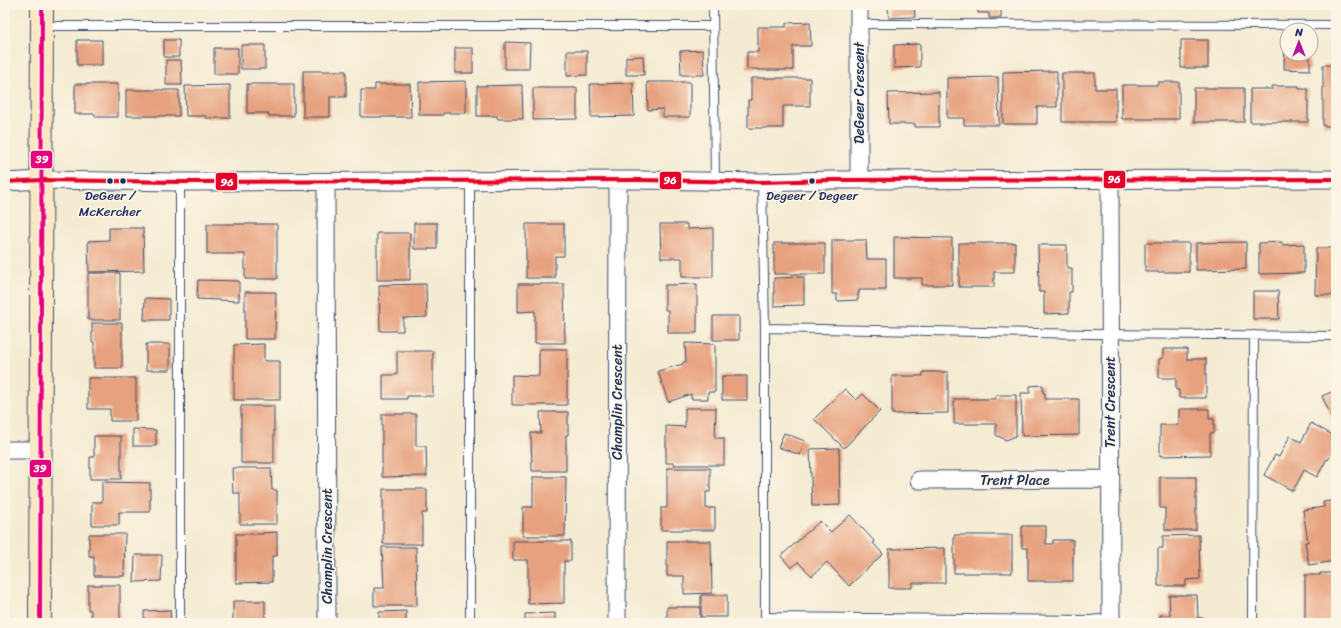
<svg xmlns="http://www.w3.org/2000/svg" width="1341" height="628" font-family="Sriracha,sans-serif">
	<rect width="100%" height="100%" fill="#fcf5e5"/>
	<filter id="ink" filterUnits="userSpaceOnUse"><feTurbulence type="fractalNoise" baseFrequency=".025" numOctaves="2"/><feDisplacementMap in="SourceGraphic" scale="8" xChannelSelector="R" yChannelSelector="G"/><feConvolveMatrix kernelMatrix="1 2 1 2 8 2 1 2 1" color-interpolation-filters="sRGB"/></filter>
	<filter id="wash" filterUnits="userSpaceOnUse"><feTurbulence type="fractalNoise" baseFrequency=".012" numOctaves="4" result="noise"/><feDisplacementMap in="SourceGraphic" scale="16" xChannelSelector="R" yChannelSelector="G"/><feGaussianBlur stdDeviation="0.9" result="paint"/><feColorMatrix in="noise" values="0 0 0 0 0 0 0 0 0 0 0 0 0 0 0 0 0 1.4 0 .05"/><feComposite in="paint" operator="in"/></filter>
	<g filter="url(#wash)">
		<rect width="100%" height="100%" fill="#f4ebd2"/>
		<g id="blocks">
			<path fill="#e7a17e" d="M888,5H914L915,17L889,18Z
				M978,5H1001V18H989V13H978Z
				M810,22L811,46H793V70H758V69H747V52H758V27H786V23Z
				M77,40H102V65H77Z
				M164,40H179V57H164Z
				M1181,40H1208V68H1181Z
				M1285,41H1287V54H1310V70L1284,69Z
				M505,42L530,43L529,69H505Z
				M920,44V67L894,68V45Z
				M241,45H265V69H241Z
				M214,48H238V74H214Z
				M455,48H473V73H455Z
				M703,50L704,75H681L680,51Z
				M567,51H587V75L567,76Z
				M643,56L644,75H626V57Z
				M166,60H181L182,85H166Z
				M1323,65H1336V126H1323Z
				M303,71H346V97H330V117H303Z
				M1057,71V107H1037V124H1003V72Z
				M1062,73H1095V89H1116V122H1062Z
				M998,77L999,125H964V118H947V78Z
				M751,78H810V106H783V128H748V100H751Z
				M466,81V113H443V115H419V82Z
				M647,82H690V117H663V109L648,110Z
				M1158,82H1179V119H1122V85H1158Z
				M633,83L634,116L591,117L590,84Z
				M75,84H118V117H95V114H75Z
				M247,84H294V116H268V113H247Z
				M375,84H410L411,117H361V90H375Z
				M230,85V118H206V116H186L185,86Z
				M522,85L523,119H498L497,116H477V86Z
				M1272,86H1299V89H1308V122H1250V89H1272Z
				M533,88H577V119L533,120Z
				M1194,88H1244V122H1194Z
				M126,90H179V116H126Z
				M939,92V127H915V124H889L888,93Z
				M414,223H437V249H414Z
				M207,224H277V279H245V254H207Z
				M526,224H564V256H555V278H526Z
				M660,224H687V229L713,228V277H682V258H661Z
				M109,228H143L144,271L89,272L88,241L109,240Z
				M377,233H410V280H377Z
				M894,237L952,238V285H922V278H894Z
				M832,240H866L867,259H886V290H859V293H858V300L837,301V294H832Z
				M1246,242V269L1196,270V243Z
				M1282,242V245L1304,244V273L1259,274V243Z
				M774,243H825V274H774Z
				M959,243H1015V272H994V287H959Z
				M1145,243H1189V272H1145Z
				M1038,245H1067V268H1072V292H1069V313L1044,314V292H1039Z
				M1316,248H1333V269H1336V295H1315Z
				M88,273H120V320H88Z
				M804,277V305L774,306V278Z
				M198,280L239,281V301L197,299Z
				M426,284L427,317L403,318V331H380L379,285Z
				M518,284H564L565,343H535V311L518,312Z
				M697,284V333H668V310H665V285Z
				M1253,291H1278L1279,319H1253Z
				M245,292H276L275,339H245Z
				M145,298L169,299V320H144Z
				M713,316H739V340H713Z
				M92,323H122V368H94V342H92Z
				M685,343L715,344V392H708V399H691V394L668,402L658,371L683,364V362H686Z
				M146,344H170V370H146Z
				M264,344V361H280V400H234V345Z
				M539,349H567V405H512V375L539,376Z
				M1163,349H1187V359H1206V398H1179V390H1176V378H1159V359L1163,358Z
				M397,351H433V396H407V399H383V375H397Z
				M923,372H948V413L892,414V376H923Z
				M722,376H747V400H722Z
				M88,378H136V421H110V409H88Z
				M1043,385V393H1045V399H1079V435L1022,436L1021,393H1030V386Z
				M845,389L856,400L863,394L880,411L844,448L814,419Z
				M1336,390V427L1322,396Z
				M995,395H1016V436L1006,440L996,435V424H954V399H995Z
				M241,406H274V463H241Z
				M685,408H716L715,438H724V465H674V463H666V426L685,427Z
				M1179,409H1209V419H1214V433H1210V455L1160,456V425H1179Z
				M540,412H568V435H566V471H532L531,433H541Z
				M382,414H416V446H426L427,476L382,477Z
				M1311,423L1336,437V446L1328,460L1327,459L1317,477L1304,470L1293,491L1264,475L1275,455L1279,457L1290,436L1301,442Z
				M133,429L156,430V446H133Z
				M784,433L805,441L800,455L778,447Z
				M94,436H121V479H90V457H94Z
				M839,448L840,505L812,506L810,449Z
				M232,468H271L272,490H277V524H240V493H233Z
				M667,468H710V492H706V508H715V530H661V508H667Z
				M533,477H566L565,536H523V507H533Z
				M1160,477H1196V530H1165V508H1160Z
				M102,482L150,483V512H119V525H92V502H102Z
				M383,489H427V513H422V544H383Z
				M1336,500V561L1309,565L1305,542H1308L1303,510L1324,507L1323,502Z
				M850,515L875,542L873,543L883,554L849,586L827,562L812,576L798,562L791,568L781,556L820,521L831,532Z
				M1022,526H1046V544H1053V540H1073V581H1028V548H1022Z
				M277,532V556H272V582L236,583V534H263V533Z
				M89,534H125L124,576H94V556H89Z
				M954,535H1012V573H954Z
				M1199,535L1200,579L1186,580V586H1158V548H1163V536Z
				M513,541H571V561H564V603L528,604V560H513Z
				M667,541H711L712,593L684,594V576H667Z
				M382,547H416L417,606H374V588H384Z
				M945,548V583H912V588H889V549Z
				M135,555H162L161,581L134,582Z
				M1320,573H1336V623H1305V575H1320Z
				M88,585H120V623H91V610H88Z
				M701,595H727V617H701Z
				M1169,595H1197L1198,618H1205V622H1214V623H1160V615H1170Z
				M233,601H265V623H233Z
				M667,607H700V623H667Z
				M170,610L171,623H144V611Z
				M406,611V623H379V612Z
				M555,613V623H525V614Z"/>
		</g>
	</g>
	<g filter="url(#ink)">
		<use href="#blocks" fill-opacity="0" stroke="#3c4b6f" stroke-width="1"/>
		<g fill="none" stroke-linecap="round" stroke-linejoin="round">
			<defs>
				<path id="lane" d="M713,5L715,181
					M859,24L1336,25
					M43,26H712
					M470,181V623
					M762,182L765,328V623
					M765,328L1089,334L1336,336
					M765,617L1090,620L1111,618
					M180,623V182
					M1253,623L1254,335"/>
				<path id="street" d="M859,180V5
					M1110,180L1111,623
					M5,182L42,180L180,182L638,180L762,182L833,180L1336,179
					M326,182L327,623
					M5,450H40
					M919,480L1110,479
					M617,623L618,181"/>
				<path id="secondary" d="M40,623L42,5"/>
			</defs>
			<use href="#lane" stroke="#3c4b6f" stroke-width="10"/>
			<use href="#street" stroke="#3c4b6f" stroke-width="19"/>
			<use href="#secondary" stroke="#3c4b6f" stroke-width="24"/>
			<use href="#lane" stroke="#fff" stroke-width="8"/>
			<use href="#street" stroke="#fff" stroke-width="17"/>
			<use href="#secondary" stroke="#fae7c3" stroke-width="22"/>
			<defs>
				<path id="bus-1" d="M5,182L42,180L180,182L638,180L762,182L833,180L1336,179"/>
				<path id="bus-2" d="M40,623L42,5"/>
			</defs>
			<use href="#bus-1" stroke="#fcf5e5" stroke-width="7"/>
			<use href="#bus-2" stroke="#fcf5e5" stroke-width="7"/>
			<use href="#bus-1" stroke="#e4002b" stroke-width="4"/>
			<use href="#bus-2" stroke="#e5007d" stroke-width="4"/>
		</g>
	</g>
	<g fill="#1b2f5e" stroke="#fcf5e5" stroke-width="1.5">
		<circle cx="110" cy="181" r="3.5"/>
		<circle cx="123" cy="181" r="3.5"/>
		<circle cx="812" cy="181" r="3.5"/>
	</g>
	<g text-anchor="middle" stroke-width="3.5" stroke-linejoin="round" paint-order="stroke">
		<g font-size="13" fill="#1b2f5e" stroke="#fcf5e5">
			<text x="110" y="200">DeGeer /<tspan x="110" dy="16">McKercher</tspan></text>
			<text x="812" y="200">Degeer / Degeer</text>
		</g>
		<g font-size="14" fill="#1b2f5e" stroke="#fcf5e5">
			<text transform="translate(859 93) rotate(-90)" y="5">DeGeer Crescent</text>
			<text transform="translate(617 402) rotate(-90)" y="5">Champlin Crescent</text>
			<text transform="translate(1110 402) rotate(-90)" y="5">Trent Crescent</text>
			<text x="1015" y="485">Trent Place</text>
			<text transform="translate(327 546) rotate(-90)" y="5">Champlin Crescent</text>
		</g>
	</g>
	<g stroke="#fcf5e5" stroke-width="1.5">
		<rect x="30" y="150" width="23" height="19" rx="4" fill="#e5007d"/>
		<rect x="1103" y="170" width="23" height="19" rx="4" fill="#e4002b"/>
		<rect x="659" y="171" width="23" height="19" rx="4" fill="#e4002b"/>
		<rect x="215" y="172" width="23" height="19" rx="4" fill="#e4002b"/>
		<rect x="29" y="459" width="23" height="19" rx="4" fill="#e5007d"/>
	</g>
	<g font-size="11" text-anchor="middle" font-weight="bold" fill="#fff">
		<text x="42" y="163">39</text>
		<text x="1114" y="183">96</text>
		<text x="670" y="184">96</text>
		<text x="227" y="186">96</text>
		<text x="40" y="472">39</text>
	</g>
	<rect width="1341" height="628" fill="none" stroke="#fcf5e5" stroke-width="20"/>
	<g transform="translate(1299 42)"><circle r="19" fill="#fcf5e5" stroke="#a2a6af"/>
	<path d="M0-3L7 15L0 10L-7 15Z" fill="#b5179e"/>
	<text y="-6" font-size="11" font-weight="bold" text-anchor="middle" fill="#1b2f5e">N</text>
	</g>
</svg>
